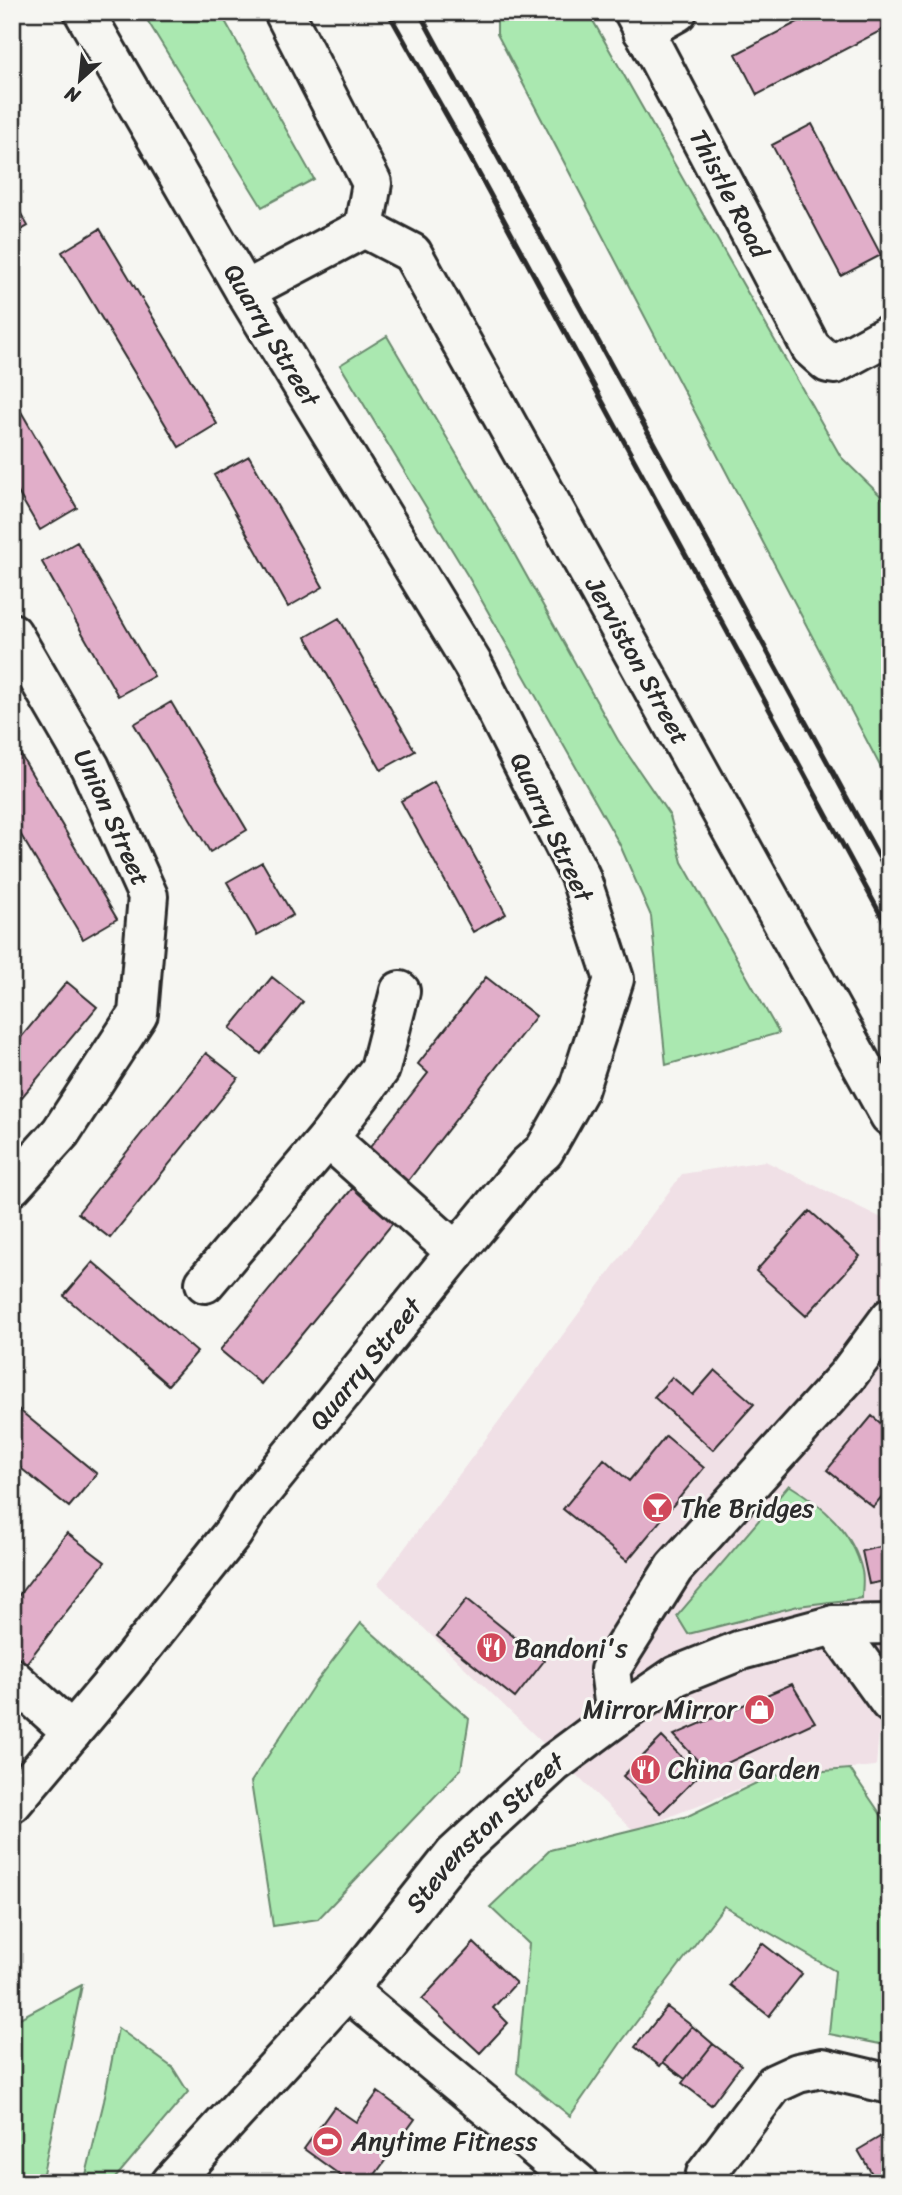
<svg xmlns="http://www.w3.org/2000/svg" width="902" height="2195" font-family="Sriracha,sans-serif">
	<rect width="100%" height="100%" fill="#f6f6f2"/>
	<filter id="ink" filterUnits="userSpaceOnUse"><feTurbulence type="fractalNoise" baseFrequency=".0143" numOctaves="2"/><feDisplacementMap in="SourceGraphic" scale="14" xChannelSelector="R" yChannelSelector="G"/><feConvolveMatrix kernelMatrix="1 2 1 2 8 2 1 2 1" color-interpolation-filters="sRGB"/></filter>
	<g filter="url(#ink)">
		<path fill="#f0e0e6" d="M765,1161L890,1222V1605L876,1766L773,1775L634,1831L378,1584L682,1174Z"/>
		<path fill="#aae8b0" stroke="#6a8a6e" stroke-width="2" d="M147,12H220L314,179L262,207L144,15Z
			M497,12H588L841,457L890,505V785L497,34Z
			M387,336L497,523L618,740L670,816L682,862L779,1033L666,1065L651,916L620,845L469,578L340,365Z
			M789,1485C822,1505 853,1531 862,1571C864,1579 862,1590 862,1598L798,1606L688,1634L677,1616Z
			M361,1623L469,1719L461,1769L318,1919L273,1926L251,1782L314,1685Z
			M850,1769L890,1828V2046L829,2034L835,1971L724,1906L622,2041L570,2116L517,2073L529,1944L490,1907L550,1850L688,1816L773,1775Z
			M82,1985L41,2183H12V2022Z
			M118,2028L173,2068L188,2092L111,2183H84L104,2101Z"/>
		<path fill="#e1aec9" stroke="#2b2b2b" stroke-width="2" d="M817,12H890V26L757,95L736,54Z
			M812,124L881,255L841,276L772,145Z
			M12,198L28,226L12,235Z
			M100,229L217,424L179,447L62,252Z
			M12,396L77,508L40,530L12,482Z
			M249,456L323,587L288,607L214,475Z
			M77,542L154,676L118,696L42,562Z
			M339,618L415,751L381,770L306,637Z
			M171,702L247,830L210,852L134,724Z
			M12,740L117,919L83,939L12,820Z
			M434,782L506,914L473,932L401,801Z
			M262,862L293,915L257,935L227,882Z
			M272,977L303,1002L261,1054L230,1028Z
			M486,977L536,1016L404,1186L364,1155L428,1073L418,1064Z
			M67,982L97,1007L12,1109V1048Z
			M206,1053L238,1078L110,1238L78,1213Z
			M356,1184L397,1218L261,1384L220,1350Z
			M810,1211L860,1256L806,1316L756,1271Z
			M93,1262L197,1352L168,1385L64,1296Z
			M715,1370L754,1404L713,1450L654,1397L672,1377L693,1395Z
			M12,1404L97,1474L69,1507L12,1461Z
			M872,1416L890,1431V1487L873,1507L827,1470Z
			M666,1436L704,1468L627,1561L563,1509L604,1459L629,1481Z
			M67,1533L105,1562L21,1670L12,1663V1604Z
			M884,1546L890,1580L869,1584L862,1551Z
			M467,1599L544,1661L515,1698L437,1636Z
			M792,1684L815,1722L708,1772L674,1735Z
			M662,1737L699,1775L661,1813L623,1776Z
			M474,1943L516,1983L493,2008L508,2023L480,2053L422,1999Z
			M762,1943L802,1974L769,2016L730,1985Z
			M667,2007L692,2026L660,2066L635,2047Z
			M692,2026L713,2044L685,2079L663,2062Z
			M713,2044L741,2065L711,2105L682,2083Z
			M378,2092L415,2119L369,2183H351L304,2149L334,2107L356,2122Z
			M890,2131V2170L875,2179L858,2150Z"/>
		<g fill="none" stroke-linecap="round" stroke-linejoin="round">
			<defs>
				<g id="minor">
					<path id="s1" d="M284,12L372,183L364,228L412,253L890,1116"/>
					<path id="s2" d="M634,12L811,348L828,363L835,364L890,334"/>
					<path d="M643,31L677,12"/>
					<path d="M245,291L364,228"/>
					<path id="s3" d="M12,633L90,767L148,896L138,1014L61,1132L12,1186"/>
					<path d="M328,1138L456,1252"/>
					<path d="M205,1283L328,1138L380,1069L400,991"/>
					<path d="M834,1625L890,1703"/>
					<path d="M12,1678L72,1732"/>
					<path d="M616,1717L610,1670L674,1568L847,1376L890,1318"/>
					<path id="s4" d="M12,1803L124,1670L233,1533L250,1506L456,1252L527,1166L544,1151L578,1091L614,979L580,876L473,665L245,291L84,12"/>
					<path d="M347,1990L578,2183"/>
					<path d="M704,2183L706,2174L774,2084L798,2073L822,2068L890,2084"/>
				</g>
				<g id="major">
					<path id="s5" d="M171,2183L347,1990L454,1855L554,1763L616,1717L676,1676L741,1650L834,1625L890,1624"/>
				</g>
			</defs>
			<use href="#minor" stroke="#2b2b2b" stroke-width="44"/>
			<use href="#major" stroke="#2b2b2b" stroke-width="44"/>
			<use href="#minor" stroke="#f6f6f2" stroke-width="38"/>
			<use href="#major" stroke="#f6f6f2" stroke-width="38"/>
			<path stroke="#2b2b2b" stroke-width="5" d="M388,12L465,148L890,932
				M419,12L890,877"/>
		</g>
	</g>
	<defs>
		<symbol id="bar-disc" viewBox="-11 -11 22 22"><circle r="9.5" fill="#d1495b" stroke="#f6f6f2"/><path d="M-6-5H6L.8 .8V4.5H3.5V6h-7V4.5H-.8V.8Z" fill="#fff"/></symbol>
		<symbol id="restaurant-disc" viewBox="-11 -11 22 22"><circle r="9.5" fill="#d1495b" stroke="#f6f6f2"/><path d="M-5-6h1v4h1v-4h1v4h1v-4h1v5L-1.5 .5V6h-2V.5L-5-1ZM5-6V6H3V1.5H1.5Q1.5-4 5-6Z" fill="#fff"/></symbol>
		<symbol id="shop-disc" viewBox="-11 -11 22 22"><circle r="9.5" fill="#d1495b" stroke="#f6f6f2"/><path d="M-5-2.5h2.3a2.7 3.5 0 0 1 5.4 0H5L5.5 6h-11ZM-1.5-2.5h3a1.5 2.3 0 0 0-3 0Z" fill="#fff"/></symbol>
		<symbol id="stadium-disc" viewBox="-11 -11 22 22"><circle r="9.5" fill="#d1495b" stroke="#f6f6f2"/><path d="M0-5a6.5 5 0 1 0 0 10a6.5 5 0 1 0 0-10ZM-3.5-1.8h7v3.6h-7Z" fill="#fff"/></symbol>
	</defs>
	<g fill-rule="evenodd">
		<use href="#bar-disc" x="640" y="1490" width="35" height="35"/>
		<use href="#restaurant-disc" x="474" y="1630" width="35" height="35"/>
		<use href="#shop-disc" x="742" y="1692" width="35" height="35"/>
		<use href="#restaurant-disc" x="628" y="1752" width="35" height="35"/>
		<use href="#stadium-disc" x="310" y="2124" width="35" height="35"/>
	</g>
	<g text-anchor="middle" stroke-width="6" stroke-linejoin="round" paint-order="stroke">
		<g font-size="26" fill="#2b2b2b" stroke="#f6f6f2">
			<text dy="9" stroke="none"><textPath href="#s2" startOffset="205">Thistle Road</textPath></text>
			<text transform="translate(272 335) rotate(59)" y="9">Quarry Street</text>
			<text dy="9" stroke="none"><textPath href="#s1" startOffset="758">Jerviston Street</textPath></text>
			<text dy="9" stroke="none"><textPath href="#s3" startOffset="210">Union Street</textPath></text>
			<text transform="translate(552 827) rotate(65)" y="9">Quarry Street</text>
			<text dy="9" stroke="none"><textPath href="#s4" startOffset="564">Quarry Street</textPath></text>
			<text dy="9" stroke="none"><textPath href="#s5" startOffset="471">Stevenston Street</textPath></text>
		</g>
		<g font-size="26" fill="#2b2b2b" stroke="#f6f6f2" text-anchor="start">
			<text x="680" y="1517">The Bridges</text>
			<text x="514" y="1657">Bandoni's</text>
			<text x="737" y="1718" text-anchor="end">Mirror Mirror</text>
			<text x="668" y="1778">China Garden</text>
			<text x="351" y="2150">Anytime Fitness</text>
		</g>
	</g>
	<rect width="902" height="2195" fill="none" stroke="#f6f6f2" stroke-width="42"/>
	<rect x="21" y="21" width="860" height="2153" fill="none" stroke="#2b2b2b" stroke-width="2.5" filter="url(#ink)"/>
	<g transform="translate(80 80) rotate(207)" stroke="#f6f6f2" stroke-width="5" paint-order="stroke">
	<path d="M0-5L12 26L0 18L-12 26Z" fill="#2b2b2b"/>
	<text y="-10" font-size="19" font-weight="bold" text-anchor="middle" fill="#2b2b2b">N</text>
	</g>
</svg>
